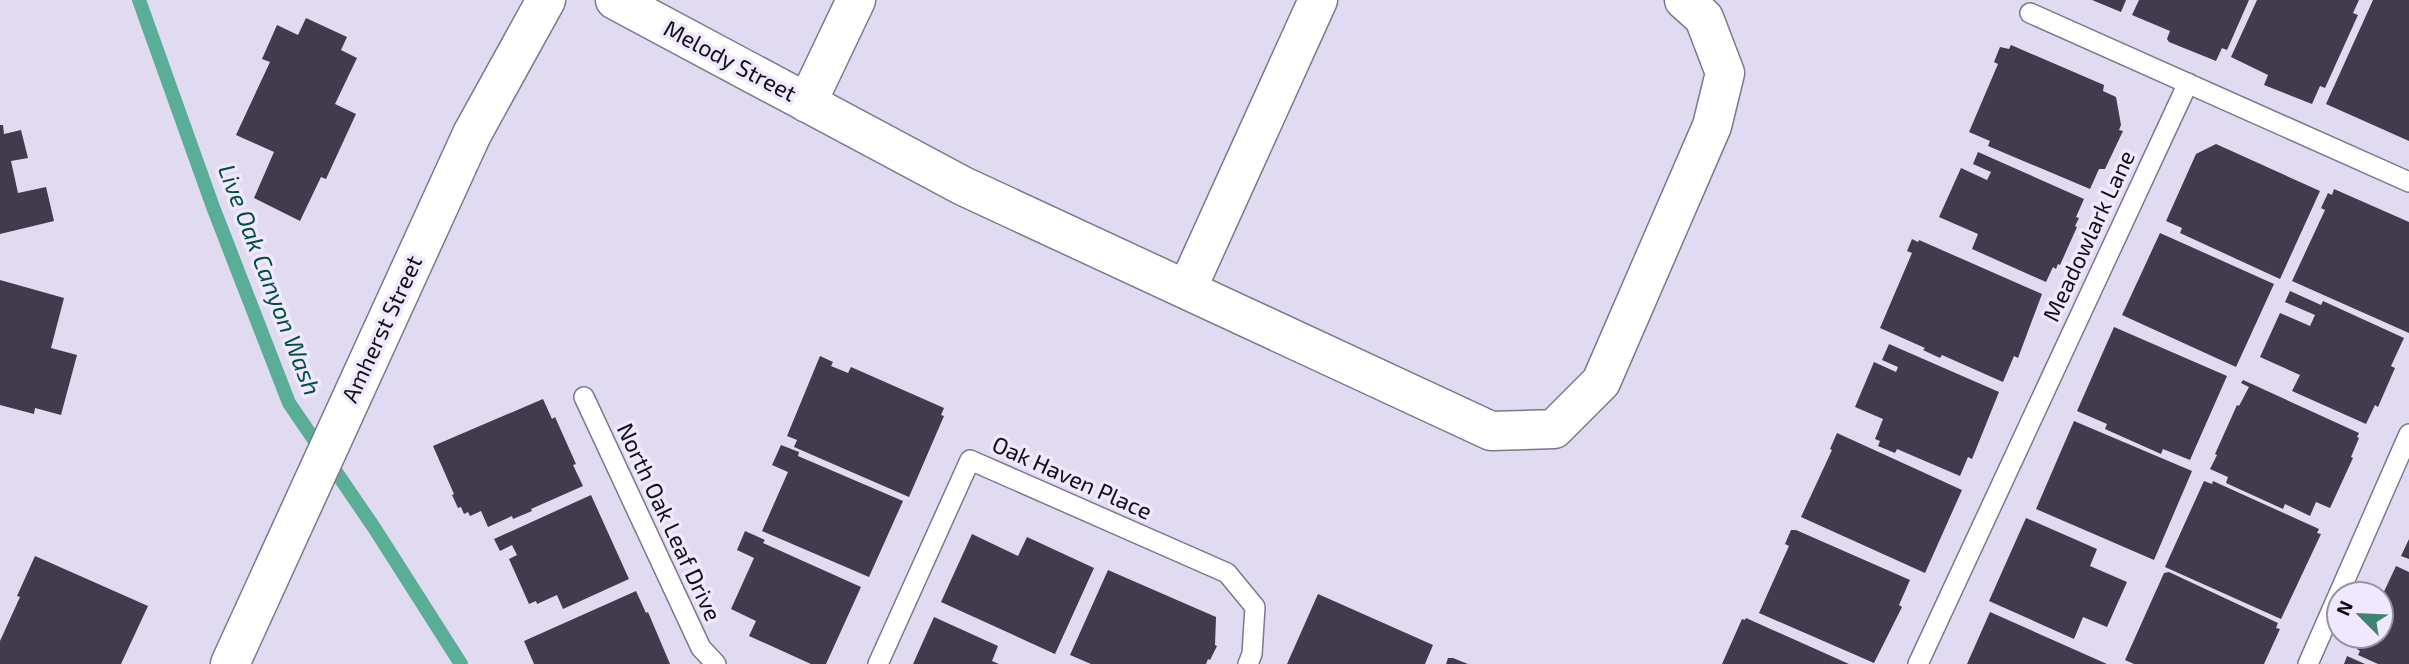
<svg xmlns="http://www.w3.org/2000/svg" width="2409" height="664" font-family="'Exo 2',sans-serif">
	<rect width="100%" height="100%" fill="#e1dbf1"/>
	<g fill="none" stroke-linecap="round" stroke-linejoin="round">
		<path stroke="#5aae97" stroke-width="14" d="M139,0L213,207L289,403L375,529L461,664"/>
	</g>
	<path fill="#413b4d" d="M2092,0H2126L2121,12Z
		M2139,0H2249L2227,50L2222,48L2216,61L2169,42L2167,39L2170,31L2132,15Z
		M2257,0H2359L2353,13L2358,15L2325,88L2320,86L2312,104L2264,85L2268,75L2231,57Z
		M2373,0H2409V141L2326,104Z
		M306,18L347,37L341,50L357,58L335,104L356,114L326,179L321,177L300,221L254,198L274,152L236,135L270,62L262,59L277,25L298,35Z
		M2011,45L2104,85L2103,91L2116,97L2121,125L2119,130L2123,131L2105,169H2099L2090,189L1988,146L1990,141L1969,132L1998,64L1994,62L2000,47L2009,49Z
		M0,125H3L4,134L21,130L28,158L11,161L18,193L46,187L54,221L0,234Z
		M2216,144L2320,191L2280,279L2180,233L2182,228L2166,221L2196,154Z
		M1978,152L2084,199L2076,217L2079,218L2075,226L2077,227L2060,265L2058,264L2056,269L2053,267L2046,282L1972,249L1978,234L1939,217L1961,168L1987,180L1991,172L1973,164Z
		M2334,189L2409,222V333L2292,281L2325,210L2321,208L2328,193L2332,195Z
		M2160,233L2274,284L2236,367L2122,315Z
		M1912,239L1918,242L1919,240L2042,294L2018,358L2014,356L2003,382L1942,355L1940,358L1923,350L1925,348L1880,328L1912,253L1907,251Z
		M0,280L64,298L51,348L77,355L61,415L35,408L34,414L0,405Z
		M2290,291L2321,305L2323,301L2404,338L2391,366L2395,368L2378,407L2375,405L2366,424L2292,391L2300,375L2260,357L2280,313L2310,326L2315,315L2285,302Z
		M2114,327L2227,376L2190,460L2163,449L2161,454L2105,429L2107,424L2077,411Z
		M1889,344L1999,392L1972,459L1968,457L1960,476L1897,449L1895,453L1878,446L1880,441L1875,439L1883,419L1855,407L1874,362L1896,372L1898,367L1882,360Z
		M820,356L833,362L831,366L848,373L851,367L944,408L941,415L944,416L909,497L794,447L797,440L787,436Z
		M2243,380L2359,433L2357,437L2359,438L2351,457L2353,458L2330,508L2316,502L2310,516L2285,504L2283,509L2226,483L2228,477L2210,469L2217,455L2215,454L2237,405L2239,406L2249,387L2241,383Z
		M543,399L552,419L555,417L576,464L573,465L583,486L531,509L532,511L513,519L512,516L488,527L481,511L470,516L468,512L464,514L461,507L458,508L452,495L454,494L433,446Z
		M2074,421L2192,471L2154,560L2036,509Z
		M1837,433L1962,490L1925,573L1801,517L1832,450L1830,449Z
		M781,445L799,452L798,456L903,501L869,577L762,531L788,472L772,465Z
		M2204,481L2212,484L2213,481L2319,529L2317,533L2321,534L2281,619L2165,567Z
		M591,495L629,579L563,609L557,595L537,604L536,601L529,604L509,559L517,555L512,545L500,551L494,539Z
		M2026,518L2097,549L2090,566L2127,582L2107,627L2083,617L2074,639L1989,601Z
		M1791,530H1796L1910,580L1899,605L1902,607L1874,663L1759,613L1789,546L1785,544Z
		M745,531L765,540L763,543L861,587L826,664H811L749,636L756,621L731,609L754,558L737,550Z
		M972,534L1018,556L1027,537L1094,568L1055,654L941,602Z
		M2409,539V559L2401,556Z
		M35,556L148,606L121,664H0V641L20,597L17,596Z
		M2396,566L2409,572V664H2378L2358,655L2360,651L2357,649L2364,636H2381V598Z
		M1108,570L1216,617L1215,645L1217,646L1210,660L1208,659L1206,664H1091L1070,655Z
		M2169,572L2278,623L2276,628L2280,629L2264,664H2134L2125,660L2164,573Z
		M636,591L646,613L648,612L670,664H534L524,641Z
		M1318,594L1433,645L1425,664H1287Z
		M1990,612L2107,664H1967Z
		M934,617L998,646L992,661L999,664H913Z
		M1746,618L1849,664H1722L1742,619L1745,620Z
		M2347,656L2365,664H2344Z
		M1448,658H1453L1468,664H1446Z"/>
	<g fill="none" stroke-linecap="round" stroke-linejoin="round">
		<defs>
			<path id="lane" d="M2030,13L2409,182
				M584,397L701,648L716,664
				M878,664L970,460L1227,573L1255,607L1252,654L1248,664
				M1918,664L2188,83
				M2308,664L2409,434"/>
			<path id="street" d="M615,0L963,186L1491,431L1554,429L1601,382L1712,126L1725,73L1704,18L1684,0
				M807,103L856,0
				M1187,289L1318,0"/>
			<path id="secondary" d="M230,664L472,134L546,0"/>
		</defs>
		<use href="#lane" stroke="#7e788b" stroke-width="22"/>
		<use href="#street" stroke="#7e788b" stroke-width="41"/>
		<use href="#secondary" stroke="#7e788b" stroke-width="41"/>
		<use href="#lane" stroke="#fff" stroke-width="19"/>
		<use href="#street" stroke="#fff" stroke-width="38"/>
		<use href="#secondary" stroke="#fff" stroke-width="38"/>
	</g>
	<g text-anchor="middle" stroke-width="7" stroke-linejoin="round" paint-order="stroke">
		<g font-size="23" fill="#121017" stroke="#efe8fe">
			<text transform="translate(730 61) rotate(28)" y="8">Melody Street</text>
			<text transform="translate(2089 236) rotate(-65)" y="8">Meadowlark Lane</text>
			<text transform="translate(382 329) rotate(-65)" y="8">Amherst Street</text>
			<text transform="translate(1072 478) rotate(24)" y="8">Oak Haven Place</text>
			<text transform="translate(669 522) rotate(65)" y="8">North Oak Leaf Drive</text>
		</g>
		<g font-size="24" font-style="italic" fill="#014e3f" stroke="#efe8fe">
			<text transform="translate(269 280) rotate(69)" y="8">Live Oak Canyon Wash</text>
		</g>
	</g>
	<g transform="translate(2360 615) rotate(294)"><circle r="33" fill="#efe8fe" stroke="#9792a2" stroke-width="2"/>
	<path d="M0-5L12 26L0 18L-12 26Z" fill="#438372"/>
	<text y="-10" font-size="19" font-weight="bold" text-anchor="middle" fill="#121017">N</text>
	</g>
</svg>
